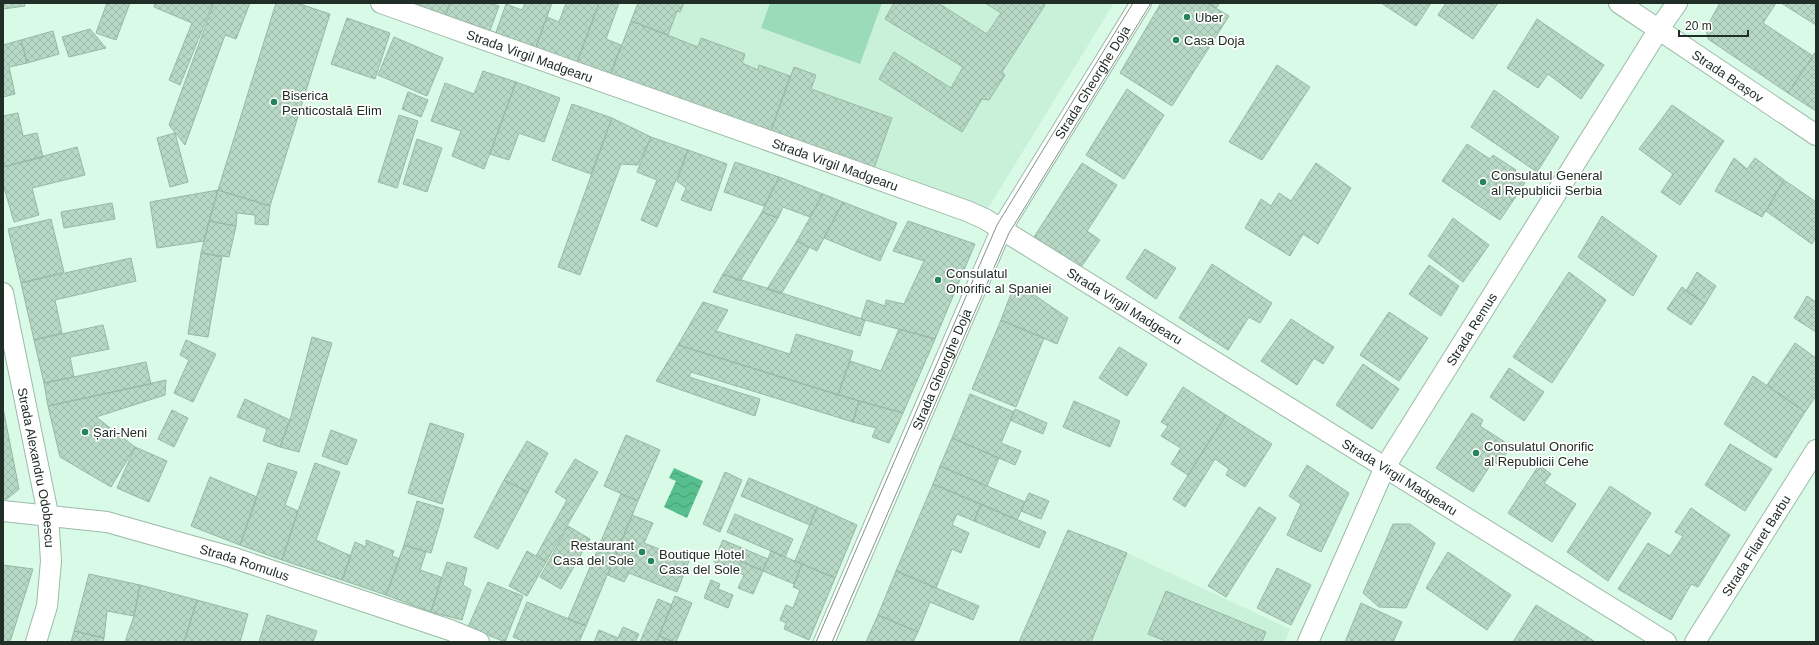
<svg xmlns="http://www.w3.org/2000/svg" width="1819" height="645" font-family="Arial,sans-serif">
	<defs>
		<pattern id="water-waves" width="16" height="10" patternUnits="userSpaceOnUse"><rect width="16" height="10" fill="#57bf8e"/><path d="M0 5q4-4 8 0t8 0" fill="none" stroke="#489c74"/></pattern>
		<pattern id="building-cross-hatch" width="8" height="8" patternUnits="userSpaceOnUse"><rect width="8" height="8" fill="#b8d8c6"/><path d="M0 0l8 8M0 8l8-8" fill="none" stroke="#9ebaaa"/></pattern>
	</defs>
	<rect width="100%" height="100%" fill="#dafae8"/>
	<path fill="#c9f1da" d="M638,3H1114L987,210L608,81Z
		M1068,530L1127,553L1290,629L1285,642H1019Z"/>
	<path fill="#9cdbb9" d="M770,3H882L860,64L761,28Z"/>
	<path fill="url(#water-waves)" d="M674,468L703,481L687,518L664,507L676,481L669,478Z"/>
	<path fill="url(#building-cross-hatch)" stroke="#98b7a6" d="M3,3H24L25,6L3,9Z
		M107,3H130L116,40L96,33Z
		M155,3H213L180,85L169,80L192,23L154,7Z
		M214,3H250L236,39L225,35L185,145L169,125Z
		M276,3H297L330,14L270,206L218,190Z
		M403,3H450L444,21Z
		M450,3H491L499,6L488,36L444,21Z
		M525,3H552L534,52L494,38L506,4L522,10Z
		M566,3H599L575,68L534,52L547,17L559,22Z
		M599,3H619L606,39L621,45L608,81L575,68Z
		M638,3H684L680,12L677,11L668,35L631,21Z
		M894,3H938L987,34L1001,13L985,3H1042L1045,5L1002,72L1005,75L989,100L982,99L962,132L879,79L894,52L951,88L963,67L885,19Z
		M1161,3H1207L1229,16L1172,106L1120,73Z
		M1207,3H1220L1216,8Z
		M1381,3H1431L1416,26Z
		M1446,3H1498L1473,39L1438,15Z
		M1720,3H1776L1763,23L1813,56L1788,93L1708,39L1706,28Z
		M1781,3H1816V25Z
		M347,18L390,33L375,79L331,64Z
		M1537,19L1604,65L1581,99L1548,74L1538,88L1507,68Z
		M631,21L698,47L701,38L745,54L742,63L758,70L759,65L790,76L769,136L608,81Z
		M90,29L106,48L69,57L62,37Z
		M53,31L59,54L27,63L21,40Z
		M394,37L443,58L427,96L378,75Z
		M21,40L27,63L9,67L15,94L3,97V45Z
		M1816,51V111L1788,93Z
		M1277,65L1310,87L1262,160L1229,142Z
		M794,67L816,75L811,89L892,118L873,171L769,136Z
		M483,71L516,82L484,169L452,156L461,131L431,121L445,83L474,94Z
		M516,82L560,98L544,142L519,133L509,160L490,154Z
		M1127,89L1164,115L1124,179L1086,155Z
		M1494,90L1559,137L1537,172L1471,127Z
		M408,92L428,100L421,117L402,109Z
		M572,104L612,118L591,174L552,160Z
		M1672,105L1724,141L1680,205L1661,192L1673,174L1639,149Z
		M18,113L23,136L37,133L43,157L3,167V116Z
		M399,115L418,121L397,188L378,182Z
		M612,118L651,137L638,165L621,164L580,275L558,267Z
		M175,133L188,182L170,187L157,138Z
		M651,137L688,150L657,227L641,220L657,180L637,172Z
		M417,139L442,148L427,192L403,184Z
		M1467,144L1490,159L1493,155L1516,170L1513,175L1525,183L1500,220L1442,181Z
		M77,147L85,175L32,188L39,215L14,222L3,184V167Z
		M688,150L727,164L711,211L681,200L686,188L677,181Z
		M1734,158L1747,169L1755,158L1784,180L1762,217L1715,191Z
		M735,162L779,177L764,206L724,192Z
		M1082,163L1117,185L1087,231L1100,240L1081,267L1034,237Z
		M1316,163L1351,188L1318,244L1303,234L1290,256L1245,228L1261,199L1271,206L1279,193L1291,201Z
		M779,177L823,194L810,217L783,207L778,218L762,212Z
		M1784,180L1816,202V237L1812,244L1766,211Z
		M218,190L204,241L157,248L150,202Z
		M218,190L270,206L268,225L255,224V215L237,213L236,226L209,221Z
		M823,194L843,202L817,251L797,241Z
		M843,202L897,223L880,261L824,238Z
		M112,203L115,219L64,228L61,212Z
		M762,212L778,218L740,281L723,274Z
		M1602,216L1657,256L1633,296L1578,257Z
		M1453,218L1489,245L1463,282L1428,256Z
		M51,219L64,272L21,283L8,229Z
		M209,221L236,226L229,257L201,253Z
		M908,221L975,244L935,339L861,319L867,300L885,306L886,300L904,304L924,261L893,251Z
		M797,241L809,248L781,294L767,289Z
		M1145,249L1176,268L1156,299L1126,278Z
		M201,253L222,257L208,337L188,334Z
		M131,258L136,281L55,300L62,333L34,340L21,283Z
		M1212,264L1272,303L1260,323L1249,317L1228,350L1179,318Z
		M1429,265L1459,286L1441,316L1409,294Z
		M1569,272L1606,300L1552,383L1513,357Z
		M1697,272L1716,286L1705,304L1686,291Z
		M723,274L865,320L860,336L713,292Z
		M1021,286L1068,318L1057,344L1001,320L1012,291Z
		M1682,287L1705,304L1691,325L1667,309Z
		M1807,296L1816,302V332L1794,318Z
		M703,302L728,310L716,331L790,354L796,334L853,351L838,395L678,345Z
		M1389,312L1428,338L1399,381L1360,355Z
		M1291,319L1334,347L1323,364L1314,358L1297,385L1261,361Z
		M1001,320L1044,338L1016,407L972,389Z
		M103,325L109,349L70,357L74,377L44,383L34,340Z
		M899,329L935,339L903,413L838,395L850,361L881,371Z
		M312,337L332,343L299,452L280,447L290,420Z
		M186,340L216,354L193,402L174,393L189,360L180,355Z
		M1795,343L1816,358V396L1805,412L1767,385Z
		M678,345L859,401L853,422L691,372L689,377L760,399L755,416L656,381Z
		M1119,347L1147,364L1127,396L1099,378Z
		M146,362L151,384L48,406L44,383Z
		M1363,364L1399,389L1372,429L1336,405Z
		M1509,368L1544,392L1524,421L1490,397Z
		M1753,376L1805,412L1776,458L1724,424Z
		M166,380L165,395L96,417L135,447L111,487L60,457L48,406Z
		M1183,387L1226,415L1188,475L1171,464L1181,448L1161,436L1168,426L1161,422Z
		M970,394L1014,412L1001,443L1021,451L1015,465L952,438Z
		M245,399L290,420L280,447L263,441L267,429L237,417Z
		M859,401L903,413L889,443L872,437L876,428L853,422Z
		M1074,401L1120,421L1110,447L1063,427Z
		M3,408L19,489L7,499H3Z
		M1015,409L1047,423L1043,434L1010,420Z
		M172,410L188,418L174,447L158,439Z
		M1472,413L1483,420L1480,426L1511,446L1499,465L1493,461L1473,492L1436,468Z
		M1226,415L1272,444L1245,487L1226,475L1229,469L1215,459L1185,507L1173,499Z
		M430,423L464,434L442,504L408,493Z
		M331,430L357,440L347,465L322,456Z
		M626,435L660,450L638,501L604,486Z
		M952,438L999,458L987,486L940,466Z
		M527,441L548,453L528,492L504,480Z
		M1730,444L1772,469L1745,511L1705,485Z
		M135,447L167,461L149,502L117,488Z
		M575,459L598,472L546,562L536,556L567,500L555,492Z
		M268,463L297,472L285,505L298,511L282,560L240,545Z
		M315,463L340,472L316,540L351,556L342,580L282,560L298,511Z
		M1307,465L1349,493L1321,552L1287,535L1301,504L1289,496Z
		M1539,465L1551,474L1544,483L1576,504L1552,542L1508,513Z
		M940,466L1025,502L1017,520L933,484Z
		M725,472L742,480L720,532L703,524Z
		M210,477L257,497L240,545L191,526Z
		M749,478L817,507L810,525L741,496Z
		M504,480L528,492L498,549L474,537Z
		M933,484L981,504L974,521L957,514L952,525L969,533L961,553L952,549L936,588L896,571Z
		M1610,486L1651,513L1608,581L1567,552Z
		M1029,493L1049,501L1041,519L1021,511Z
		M621,494L638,501L586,626L568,619Z
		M417,501L444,509L431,553L404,545Z
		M981,504L1046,532L1039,548L974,521Z
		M817,507L857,525L835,578L795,561Z
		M1259,507L1276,518L1226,597L1208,586Z
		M1691,508L1730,535L1698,587L1691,584L1671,620L1618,589L1648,543L1670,556L1683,536L1675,532Z
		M735,514L793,539L785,557L727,532Z
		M632,515L653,523L644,543L689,561L677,592L629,573L624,582L608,575Z
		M1393,524H1410L1435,543L1406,608L1379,607L1363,593Z
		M568,526L590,539L561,589L540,577Z
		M1068,530L1127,553L1091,642H1019Z
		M366,540L394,551L392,556L400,559L386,595L342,580L355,542L366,547Z
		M723,540L768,559L763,571L718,551Z
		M404,545L426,552L420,570L441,577L431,612L386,595Z
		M527,551L546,562L527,596L509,586Z
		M718,551L763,571L753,594L738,588L744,575L714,562Z
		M771,551L802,564L794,584L763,571Z
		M1448,552L1511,595L1487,630L1426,588Z
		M447,562L467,568L463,585L471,590L462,620L431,612Z
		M802,564L835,578L809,640L784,629L786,623L780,620L786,605L793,608L800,590L793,587Z
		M3,565L33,569L10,642H3Z
		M1277,568L1311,585L1291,625L1257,608Z
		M896,571L979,606L973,620L930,602L918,632L878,615Z
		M89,574L140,585L134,616L107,611L104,638L74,631Z
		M711,580L720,584L718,589L733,595L728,608L704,598Z
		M488,582L523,596L505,642L468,627Z
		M140,585L197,600L184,642H125L134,616Z
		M1166,591L1266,632L1262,642H1168L1148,634Z
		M675,596L692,603L676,642H674L659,636Z
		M658,599L672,605L659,636L656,642H640Z
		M197,600L248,614L240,642H184Z
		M527,602L586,626L579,642H525L513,637Z
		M1361,603L1402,622L1393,642H1345Z
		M1536,605L1588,637L1585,642H1513Z
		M267,615L317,631L313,642H259Z
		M878,615L918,632L913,642H866Z
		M623,627L639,634L635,642H594L599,630L618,638Z
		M74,631L104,638L103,642H71Z
		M659,636L674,642H656Z
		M1588,637L1595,642H1585Z"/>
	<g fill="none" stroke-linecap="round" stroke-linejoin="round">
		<defs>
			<g id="minor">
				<path id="s1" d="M381,3L967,211L985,219L1666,642"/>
				<path id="s2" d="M1619,3L1816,135"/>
				<path id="s3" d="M3,293L48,514L51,561L47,606L36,642"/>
				<path id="s4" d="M3,511L107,522L231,557L450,630L479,642"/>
				<path id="s5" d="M824,642L1002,228L1141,3"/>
				<path id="s6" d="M1308,642L1385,467L1659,29L1677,3"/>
				<path id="s7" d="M1695,642L1816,450"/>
			</g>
		</defs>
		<use href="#minor" stroke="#9bbaa8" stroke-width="22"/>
		<use href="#minor" stroke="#fff" stroke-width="20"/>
		<path stroke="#7e9588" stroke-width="1" d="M816,642L997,225L1133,3
			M832,642L1009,233L1151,3"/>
	</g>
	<g fill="#24845b" stroke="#fff" stroke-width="1.5">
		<circle cx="1187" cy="17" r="4"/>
		<circle cx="1176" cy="40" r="4"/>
		<circle cx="274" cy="102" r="4"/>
		<circle cx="1483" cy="182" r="4"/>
		<circle cx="938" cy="280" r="4"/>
		<circle cx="85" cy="432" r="4"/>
		<circle cx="1476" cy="453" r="4"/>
		<circle cx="642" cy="552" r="4"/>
		<circle cx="651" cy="561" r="4"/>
	</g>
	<g text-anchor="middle" stroke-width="3.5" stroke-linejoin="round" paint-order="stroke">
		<g font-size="13" fill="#212d27" stroke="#fff" text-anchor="start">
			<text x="1195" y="22">Uber</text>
			<text x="1184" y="45">Casa Doja</text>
			<text x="282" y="100">Biserica<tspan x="282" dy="15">Penticostală Elim</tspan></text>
			<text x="1491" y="180">Consulatul General<tspan x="1491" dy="15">al Republicii Serbia</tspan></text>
			<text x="946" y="278">Consulatul<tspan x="946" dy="15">Onorific al Spaniei</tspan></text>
			<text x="93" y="437">Șari-Neni</text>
			<text x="1484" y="451">Consulatul Onorific<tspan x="1484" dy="15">al Republicii Cehe</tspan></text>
			<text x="634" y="550" text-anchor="end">Restaurant<tspan x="634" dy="15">Casa del Sole</tspan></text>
			<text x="659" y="559">Boutique Hotel<tspan x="659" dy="15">Casa del Sole</tspan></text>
		</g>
		<g font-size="13" fill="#212d27" stroke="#fff">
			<text dy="5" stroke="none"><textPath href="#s1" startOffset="158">Strada Virgil Madgearu</textPath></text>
			<text dy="5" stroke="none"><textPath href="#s2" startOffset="131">Strada Brașov</textPath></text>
			<text dy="5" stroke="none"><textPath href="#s5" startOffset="622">Strada Gheorghe Doja</textPath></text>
			<text dy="5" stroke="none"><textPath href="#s1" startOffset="482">Strada Virgil Madgearu</textPath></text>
			<text dy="5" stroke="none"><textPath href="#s1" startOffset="806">Strada Virgil Madgearu</textPath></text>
			<text dy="5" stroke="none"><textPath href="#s6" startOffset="354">Strada Remus</textPath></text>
			<text dy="5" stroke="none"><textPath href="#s5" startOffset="297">Strada Gheorghe Doja</textPath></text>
			<text dy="5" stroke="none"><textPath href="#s3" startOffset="178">Strada Alexandru Odobescu</textPath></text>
			<text dy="5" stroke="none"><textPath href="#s1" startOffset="1130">Strada Virgil Madgearu</textPath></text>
			<text dy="5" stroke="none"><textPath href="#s7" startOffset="114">Strada Filaret Barbu</textPath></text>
			<text dy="5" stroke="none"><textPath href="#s4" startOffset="248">Strada Romulus</textPath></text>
		</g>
	</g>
	<rect width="1819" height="645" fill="none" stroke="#212d27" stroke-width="8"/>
	<path d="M1679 30v6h69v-6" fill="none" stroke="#212d27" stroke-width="2"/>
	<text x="1685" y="30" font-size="12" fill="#212d27" stroke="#ffffff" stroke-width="3" paint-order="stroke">20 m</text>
</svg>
